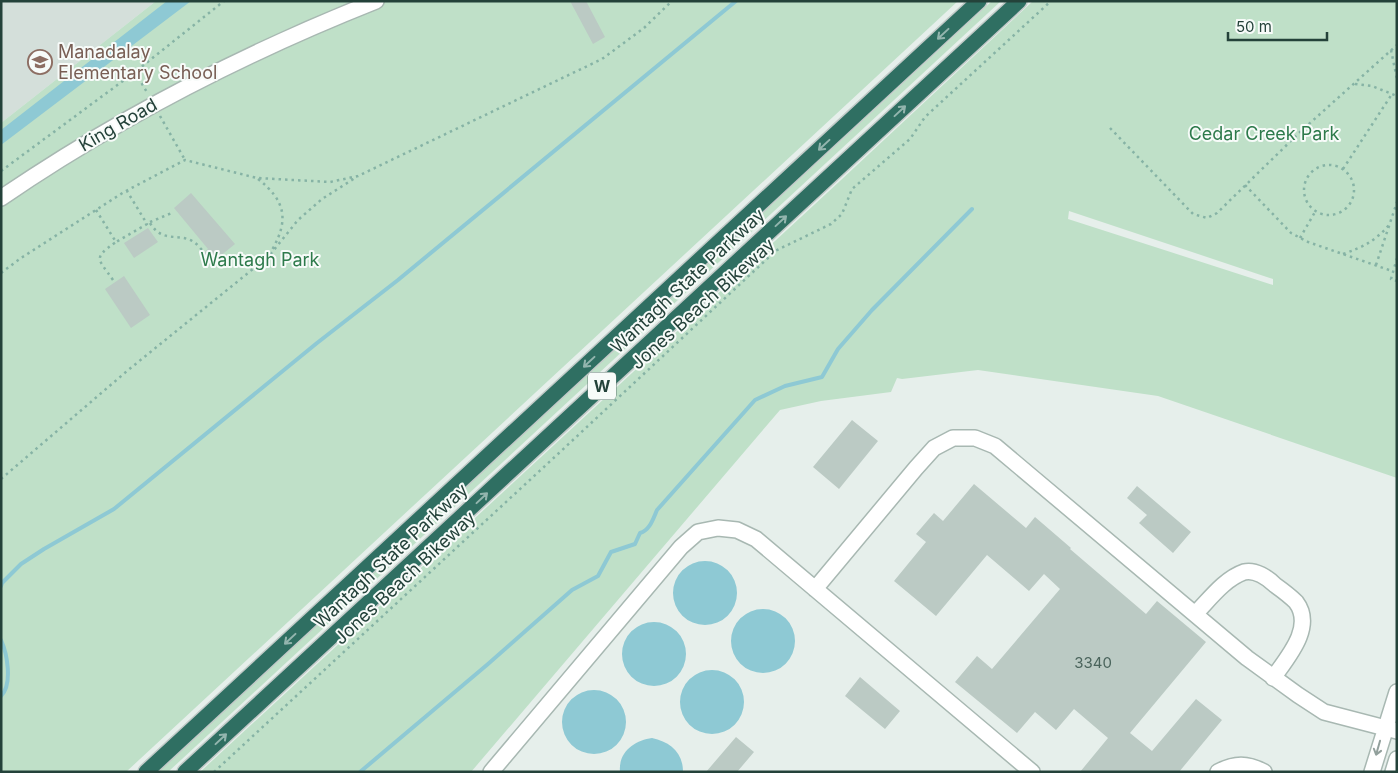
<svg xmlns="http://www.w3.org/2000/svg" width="1398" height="773" font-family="Inter,sans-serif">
	<rect width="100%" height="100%" fill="#e6efeb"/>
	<path fill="#d4dfda" d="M1,1H156L1,123Z"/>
	<path fill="#bfe0c8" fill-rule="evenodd" d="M156,1H958L126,772H1V123Z
		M992,1H1001L168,772H158Z
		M1033,1H1397V478L1158,396L978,370L902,379L897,378L891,392L821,401L780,410L471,772H200L841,180ZM1069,211L1273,279V285L1068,219Z"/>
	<path fill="#8ec9d4" d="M167,1H191L1,145V130Z
		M673 593a32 32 0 1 1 64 0a32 32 0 1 1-64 0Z
		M731 641a32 32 0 1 1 64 0a32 32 0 1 1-64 0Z
		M622 654a32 32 0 1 1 64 0a32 32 0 1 1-64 0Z
		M680 702a32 32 0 1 1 64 0a32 32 0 1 1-64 0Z
		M562 722a32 32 0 1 1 64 0a32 32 0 1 1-64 0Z
		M652,738C670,742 683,752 683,772H620C618,752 635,740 652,738Z"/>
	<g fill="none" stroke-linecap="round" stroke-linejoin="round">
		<path stroke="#8ec9d4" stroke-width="4" d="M1,586L2,583L21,564L44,549L114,509L317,343L398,280L736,1
			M1,640C7,653 13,684 1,696
			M360,772L488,664L572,590L598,576L611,552L635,544L640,533C650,530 653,519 657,510L755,400L785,386L822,377L838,349L872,310L972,209"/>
	</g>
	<path fill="#bbcac4" d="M570,1H586L605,37L593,44Z
		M191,193L235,244L208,266L200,256L208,249L174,208Z
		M148,228L158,242L134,258L124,243Z
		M124,276L150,315L131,328L105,289Z
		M852,420L878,441L839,489L813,467Z
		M974,484L1026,528L1035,517L1071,548L1070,549L1146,614L1157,601L1206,642L1130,733L1152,751L1196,699L1222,720L1179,772H1080L1108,738L1074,709L1056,730L1035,712L1017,733L955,682L977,656L992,669L1060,589L1044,574L1029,591L987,555L936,616L894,581L926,542L916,534L934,513L943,521Z
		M1137,486L1191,532L1173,553L1139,523L1147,515L1127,498Z
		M860,677L900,711L885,729L845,696Z
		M736,737L754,752L737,772H706Z"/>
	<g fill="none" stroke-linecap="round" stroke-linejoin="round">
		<defs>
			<path id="minor" d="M1,198C118,118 245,53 376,1
				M815,589L916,468L934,448L953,438H975L995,446L1247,658L1298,695L1324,712L1397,731
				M1195,614C1209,600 1224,579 1244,572C1255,569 1268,578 1275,585C1282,590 1290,596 1296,602C1315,627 1287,658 1273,678
				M491,772L681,547L698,532L718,528L737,530L756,539L1032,772
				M1218,772C1235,763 1247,763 1264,772
				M1372,772L1397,692
				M1393,772L1397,759"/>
			<path id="highway" d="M146,772L979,1
				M185,772L1019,1"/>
		</defs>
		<use href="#minor" stroke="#a8b8b2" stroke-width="18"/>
		<use href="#highway" stroke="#c2cac8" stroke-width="18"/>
		<path stroke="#86b3a5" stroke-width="2.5" stroke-dasharray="2.5 4" stroke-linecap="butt" d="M1391,50L1397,79
			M135,72L148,94
			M1355,84L1372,86L1397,96
			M160,116L185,160
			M1110,128L1193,214L1207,218L1217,213L1300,132L1397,45
			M1304 190a25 25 0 1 1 50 0a25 25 0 1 1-50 0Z
			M1343,169L1392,94
			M1,171L135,72L224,1
			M258,179C286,201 289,220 272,250
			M1245,185L1291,233L1308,242L1392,271
			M96,210L116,242L147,224L127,191
			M150,222L174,212
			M150,223C163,244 178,232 194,242C197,244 200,248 203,251
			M1300,238L1315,212
			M1343,254C1363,247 1374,242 1389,225
			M1397,258L1391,279L1397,281
			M1376,265L1397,202
			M1,273L21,258L124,192L185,160L257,178L330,182L358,176L602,59L644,28L672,1
			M113,280C98,258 92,259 116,242
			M1,479L127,371L269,256L298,220L322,199L355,178
			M214,772L559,453L768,258L775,251L831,224L842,214L852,189L910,139L925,117L1051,1"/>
		<use href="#minor" stroke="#fff" stroke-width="15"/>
		<use href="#highway" stroke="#2f6f62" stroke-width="15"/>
	</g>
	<defs><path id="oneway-shaft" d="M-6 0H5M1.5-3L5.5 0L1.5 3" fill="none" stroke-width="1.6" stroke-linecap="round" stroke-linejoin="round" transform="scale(1.25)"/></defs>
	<g stroke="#93b5ae">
		<use href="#oneway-shaft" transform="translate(943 34) rotate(137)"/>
		<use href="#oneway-shaft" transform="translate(900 111) rotate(-43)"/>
		<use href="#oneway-shaft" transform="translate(824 145) rotate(137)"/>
		<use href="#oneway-shaft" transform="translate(781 221) rotate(-43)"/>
		<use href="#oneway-shaft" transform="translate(589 362) rotate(137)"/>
		<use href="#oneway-shaft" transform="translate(482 498) rotate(-43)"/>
		<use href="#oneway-shaft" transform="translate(290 639) rotate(137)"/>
		<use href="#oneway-shaft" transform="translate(221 739) rotate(-43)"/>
	</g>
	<use stroke="#92a09c" href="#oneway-shaft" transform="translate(1378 748) rotate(106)"/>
	<defs>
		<symbol id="school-ring" viewBox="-11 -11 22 22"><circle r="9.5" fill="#f7fbf9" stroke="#8d6e63" stroke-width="1.5"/><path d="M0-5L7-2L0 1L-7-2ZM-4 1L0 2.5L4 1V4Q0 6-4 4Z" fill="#8d6e63"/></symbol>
	</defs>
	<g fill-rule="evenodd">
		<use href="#school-ring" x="26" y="48" width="28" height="28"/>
	</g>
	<g text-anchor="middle" stroke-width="4" stroke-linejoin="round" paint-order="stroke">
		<g font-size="15" fill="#4a645c">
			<text x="1093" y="668">3340</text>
		</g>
		<rect fill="#f7fbf9" stroke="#637a73" stroke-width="1" x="588" y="372.5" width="28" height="27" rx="4"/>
		<g font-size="16" font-weight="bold" fill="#24423a">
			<text x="602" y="392">W</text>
		</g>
		<g font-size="18" fill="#785e54" stroke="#f7fbf9" text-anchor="start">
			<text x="58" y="58">Manadalay<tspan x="58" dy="21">Elementary School</tspan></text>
		</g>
		<g font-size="18" fill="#24423a" stroke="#f7fbf9">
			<text transform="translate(118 125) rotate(-30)" y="6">King Road</text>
			<text transform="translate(688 281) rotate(-43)" y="6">Wantagh State Parkway</text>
			<text transform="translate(703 304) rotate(-42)" y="6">Jones Beach Bikeway</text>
			<text transform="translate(391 556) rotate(-43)" y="6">Wantagh State Parkway</text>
			<text transform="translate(405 578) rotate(-43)" y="6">Jones Beach Bikeway</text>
		</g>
		<g font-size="18" fill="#2d7a4b" stroke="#f7fbf9">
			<text x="1264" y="140">Cedar Creek Park</text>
			<text x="260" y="266">Wantagh Park</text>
		</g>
	</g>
	<rect width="1398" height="773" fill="none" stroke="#24423a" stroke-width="5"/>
	<path d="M1228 32v8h99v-8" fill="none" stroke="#24423a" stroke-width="2.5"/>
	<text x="1236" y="32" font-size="15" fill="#24423a" stroke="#f7fbf9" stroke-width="4" paint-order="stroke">50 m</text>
</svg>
